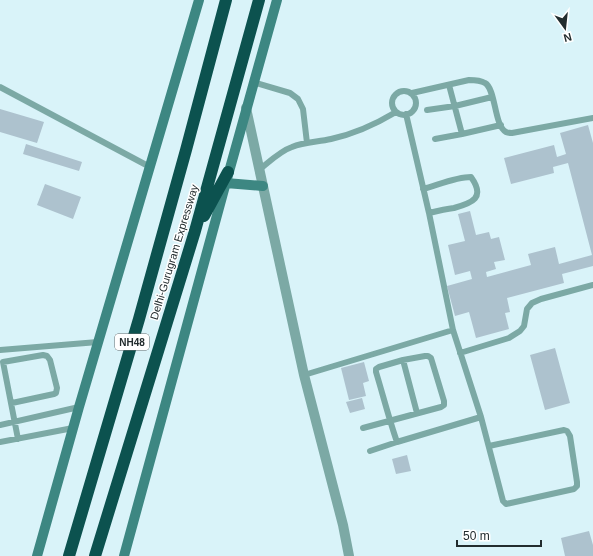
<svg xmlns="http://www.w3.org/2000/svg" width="593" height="556" font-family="Arial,sans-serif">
	<rect width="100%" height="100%" fill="#d9f3f9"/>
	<path fill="#adc2ce" d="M0,109L44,122L37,143L0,132Z
		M588,125L593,143V266L562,274L564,283L507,298L510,312L505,313L509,329L476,338L469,312L455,316L447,286L472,279L470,271L455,275L448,245L465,241L458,214L470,211L476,235L489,232L491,239L499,237L505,260L494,262L496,269L486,272L487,277L531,265L528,254L555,247L559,264L592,255L568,163L553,167L554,173L511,184L504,158L554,145L557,157L566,154L560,133Z
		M26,144L82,162L79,171L23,154Z
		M45,184L81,197L73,219L37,205Z
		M555,348L570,403L545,410L530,355Z
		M364,362L369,381L363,383L366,396L349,400L341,368Z
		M362,398L365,409L350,413L346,402Z
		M407,455L411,471L396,474L392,459Z
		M589,531L593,545V556H565L561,538Z"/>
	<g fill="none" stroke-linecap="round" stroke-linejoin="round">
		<path stroke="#7ca9a5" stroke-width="6" d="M253,82L290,93L298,99L303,109L307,143
			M449,85L462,134L501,125
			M0,87L150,167
			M392 103a12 12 0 1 1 24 0a12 12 0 1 1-24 0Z
			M412,93L469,80C474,80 480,80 485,83C496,89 494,126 506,132C508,133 510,133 512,133L593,118
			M427,110L455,106L492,97
			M406,114L429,213L453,330L481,417L503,501L506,504L574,489L577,486V482L570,436L567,431L564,430L489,446
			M435,139L462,134
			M259,170C269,162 280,151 292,147C304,142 318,142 331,139C354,134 376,124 396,112
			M423,189C438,185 456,177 471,177C486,198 472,203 454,208C445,209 437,211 429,213
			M0,350L98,342
			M460,353L509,338L520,331L524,326L527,309L532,303L541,299L593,285
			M403,360L417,413
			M304,375L453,330
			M12,403L54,394L56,393L57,388L50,360L47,356L43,355L3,362L18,439
			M0,425L79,407
			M363,428L441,407L444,405V401L431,358L428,356H425L403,360L379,367L376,369V372C383,395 389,419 397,442L481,417
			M0,442L73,428
			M370,451L397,442"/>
		<path stroke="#7ca9a5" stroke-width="10" d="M246,108L304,375L343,525L349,556"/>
		<path stroke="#3d8782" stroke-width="10" d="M226,183L263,186
			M37,556L79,407L199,0
			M124,556L225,186L277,0"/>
		<path stroke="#0c524f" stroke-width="12" d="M204,216L228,172
			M69,556L139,319L186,150L226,0
			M95,556L195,231L259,0"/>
	</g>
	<g text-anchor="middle" stroke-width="3" stroke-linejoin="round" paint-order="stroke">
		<rect fill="#fff" stroke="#646b6d" stroke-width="1" x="115" y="334" width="34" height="16" rx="3"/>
		<g font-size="10" font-weight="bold" fill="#222c2e">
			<text x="132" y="346">NH48</text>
		</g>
		<g font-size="11" fill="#222c2e" stroke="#fff">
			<text transform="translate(174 252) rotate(-73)" y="4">Delhi-Gurugram Expressway</text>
		</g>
	</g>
	<g transform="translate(565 28) rotate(165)" stroke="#ffffff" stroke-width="3" paint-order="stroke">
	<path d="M0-3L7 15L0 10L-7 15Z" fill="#222c2e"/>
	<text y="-6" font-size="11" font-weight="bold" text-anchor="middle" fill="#222c2e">N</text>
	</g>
	<path d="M457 540v6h84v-6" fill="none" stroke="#222c2e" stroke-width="2"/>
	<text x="463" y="540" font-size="12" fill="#222c2e" stroke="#ffffff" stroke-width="3" paint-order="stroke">50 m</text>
</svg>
